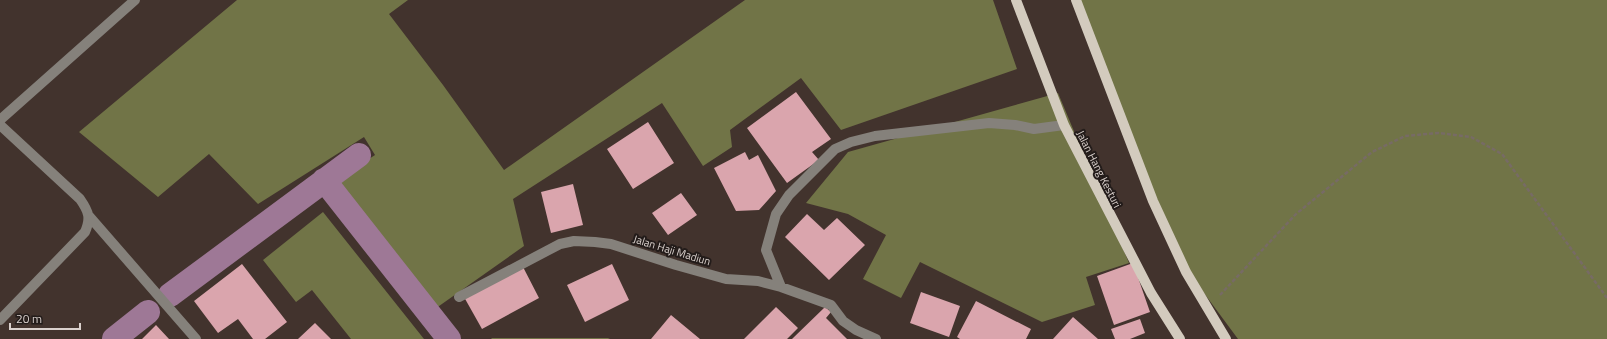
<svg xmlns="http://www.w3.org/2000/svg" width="1607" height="339" font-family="'Titillium Web',sans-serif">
	<rect width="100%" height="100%" fill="#42332d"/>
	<path fill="#717447" d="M237,0H408L389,14L443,85L504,170L745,0H993L1017,69L841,130L801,78L730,130L732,147L703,166L662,103L513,199L524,246L432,311L337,180L375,155L364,137L258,204L209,154L158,197L79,132Z
		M1076,0H1607V339H1238L1175,254Z
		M1058,93L1129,263L1086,277L1095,305L1042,322L920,262L901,298L863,279L886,235L848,214L806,203L848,152Z
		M323,212L424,339H351L312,290L296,302L263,260Z
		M492,338H608L610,339H491Z"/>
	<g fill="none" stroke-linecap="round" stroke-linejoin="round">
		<path stroke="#9e7896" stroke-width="24" d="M324,180L449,339
			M170,295L359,155
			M114,339L148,312"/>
	</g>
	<path fill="#daa5ad" d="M796,92L831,139L812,152L819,160L787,183L747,128Z
		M648,122L674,163L633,189L607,149Z
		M745,152L749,160L758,155L776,191L759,210L736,211L714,168Z
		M573,184L583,225L551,233L541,192Z
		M681,193L697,215L668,235L652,213Z
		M807,214L824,230L837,218L865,245L829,280L785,237Z
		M1133,263L1150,312L1114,325L1097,276Z
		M242,264L287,322L265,339H253L238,319L218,333L194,301Z
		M612,264L629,300L585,322L567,285Z
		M522,265L539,298L482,329L464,297Z
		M921,292L960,306L949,337L910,323Z
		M976,301L1031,329L1026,339H960L957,337Z
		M776,307L798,328L787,339H744Z
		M825,307L831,312L826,318L847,339H792Z
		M671,315L700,339H651Z
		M1073,317L1098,339H1053Z
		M1140,319L1145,333L1130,339H1115L1111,329Z
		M315,323L331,339H298Z
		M156,325L169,339H142Z"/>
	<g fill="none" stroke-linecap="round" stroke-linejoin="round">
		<path stroke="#776b65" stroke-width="2.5" stroke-dasharray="4 2" stroke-linecap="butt" d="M1220,295L1296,214L1372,152L1405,136L1438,133L1471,137L1502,154L1607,298"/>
		<path stroke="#85817b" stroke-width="10" d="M0,120L135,0
			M0,125L80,199C89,212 91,218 85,232L0,320
			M89,216L196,339
			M781,287L766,250L776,214L789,195L835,149L851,142L875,136L989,123L1015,125L1034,129L1064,125
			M459,297L560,244L574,241L595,242L611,244L676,265L726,279L758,281L781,287L831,305L843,321L856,330L876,339"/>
		<path stroke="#d3cbbe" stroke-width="10" d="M1016,0L1064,125L1151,293L1180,339
			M1076,0L1153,201L1186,272L1226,339"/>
	</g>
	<g text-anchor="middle" stroke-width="4" stroke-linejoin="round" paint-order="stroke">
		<g font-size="11" fill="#dad1cd" stroke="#231c1a">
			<text transform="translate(1099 169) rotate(63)" y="4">Jalan Hang Kesturi</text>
			<text transform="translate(672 250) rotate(17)" y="4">Jalan Haji Madiun</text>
		</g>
	</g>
	<path d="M10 323v6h70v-6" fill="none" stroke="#dad1cd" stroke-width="2"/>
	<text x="16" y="323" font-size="12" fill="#dad1cd" stroke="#231c1a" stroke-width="3" paint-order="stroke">20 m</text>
</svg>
